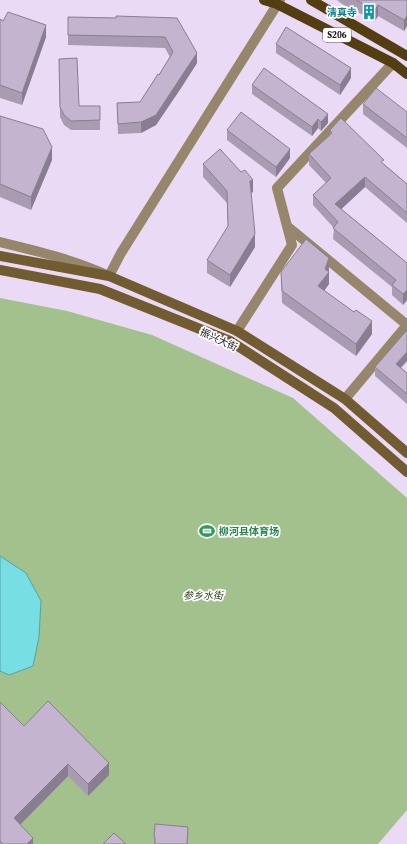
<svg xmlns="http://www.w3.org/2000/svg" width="407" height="844" font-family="'Source Serif 4','Noto Sans SC',serif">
	<rect width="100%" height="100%" fill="#ebdaf6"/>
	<path fill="#a2c18c" d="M0,298L67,311L152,335L293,398L407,498V810L378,844H0Z"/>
	<path fill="#77dee4" stroke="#5aa1a8" d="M0,556L26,573L41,601L39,637L33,666L9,675L0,671Z"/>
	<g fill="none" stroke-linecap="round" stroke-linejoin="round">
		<path stroke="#96866b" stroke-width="10" d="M287,226L407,325
			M0,242C37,251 74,260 109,276L121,253L280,0
			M237,331L292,245L277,188L393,63
			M345,399L407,325"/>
		<path stroke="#715b31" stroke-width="10" d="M0,256L109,276L237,331L345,399L407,453
			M0,270L100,289L230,341L334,408L407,472"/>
		<path stroke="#533e12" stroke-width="10" d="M264,0L277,4L393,63L407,74
			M311,0L407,56"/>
	</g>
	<path fill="#a99bb2" d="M337,0H407V26L404,31L378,16L375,21L342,4Z
		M68,17L116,18H177L197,63L181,88L156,125L141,133L118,134L117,103L140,102L159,75L170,57L165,48L68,45Z
		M0,19L46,37L22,105L0,98Z
		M276,44L351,78L340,95L276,53Z
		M59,59L79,106H100V130H71L64,125L60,117Z
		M252,85L328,123L321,131L318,128L312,136L252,94Z
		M363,104L407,112V148L363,114Z
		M0,116L52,160L31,210L0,197Z
		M227,130L290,158L276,177L227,140Z
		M330,130L384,164L407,184V223L365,187L341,209L407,263V300L403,305L392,295V287L333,239L334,228L313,205V195L326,183L309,165V154L330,135Z
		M203,164L241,172L253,192L251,193L255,247L230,287L207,273V260L228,227L227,203L203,177Z
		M329,270V284L324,291L372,334L356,356L282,303L281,272Z
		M407,361L401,368L407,373V404L375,376V367Z
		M0,702L24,726L109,775L88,796L68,776L20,825L33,844H0Z
		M154,837L188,838V844H154Z"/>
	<path fill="#897e91" d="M378,5V16L375,21V10Z
		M407,16V26L404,31V20Z
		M46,25V37L22,105V93Z
		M197,53V63L181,88L156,125L141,133V122Z
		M351,68V78L340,95V85Z
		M328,114V123L321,131V122Z
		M318,119V128L312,136V127Z
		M52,147V160L31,210V197Z
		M290,149V158L276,177V167Z
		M365,177V187L335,215V204Z
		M253,180V192L250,193V181Z
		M255,234V247L230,287V275Z
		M329,258V270L328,272H329V284L318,299V286L325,269Z
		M407,290V300L403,305V294Z
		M372,321V334L356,356V344Z
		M407,352V361L396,373V364Z
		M109,763V775L88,796V784Z
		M68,764V776L14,831V818Z
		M188,827V844H187Z
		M33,838V844H27Z"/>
	<path fill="#c4b4cf" stroke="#897e91" d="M356,0H407V16L404,20L378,5L375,10Z
		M8,12L46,25L22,93L0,85V19L3,21Z
		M116,16L177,18L197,53L181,77L156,115L141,122L118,124L117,103L140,102L158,74L159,75L173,52L165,37L68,35V17L116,18Z
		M286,27L351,68L340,85L276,44Z
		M77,58L79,106H100V120L71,121L64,115L60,107L59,59Z
		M264,68L328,114L321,122L318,119L312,127L252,85Z
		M376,88L407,112V138L363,104Z
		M241,112L290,149L276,167L227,130Z
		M0,116L43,129L52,147L31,197L0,184Z
		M341,118L384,160L381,162L407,184V213L365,177L335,204L407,263V290L403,294L392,285L396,280L333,228L338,222L313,195L331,178L309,154L332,133L330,130Z
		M220,149L241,172L245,170L253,180L250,181L255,234L230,275L207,260L228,226L227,191L203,164Z
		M306,239L329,258L325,269L329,272L318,286L354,312L356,310L372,321L356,344L282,291L281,272Z
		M407,330V352L396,364L407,373V394L375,367Z
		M48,701L109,763L88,784L68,764L14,818L33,838L27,844H3L0,841V702L24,726Z
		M155,824L188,827L187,844H155V837H154Z
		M114,833L126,844H103Z"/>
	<defs>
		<symbol id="building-bare" viewBox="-9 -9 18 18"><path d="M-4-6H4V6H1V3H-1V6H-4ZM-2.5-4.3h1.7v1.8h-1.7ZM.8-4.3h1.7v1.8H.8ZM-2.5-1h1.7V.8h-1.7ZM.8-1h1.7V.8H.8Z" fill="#0f9aa8" stroke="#fff" stroke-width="2.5" paint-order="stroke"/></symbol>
		<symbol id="stadium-bare" viewBox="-9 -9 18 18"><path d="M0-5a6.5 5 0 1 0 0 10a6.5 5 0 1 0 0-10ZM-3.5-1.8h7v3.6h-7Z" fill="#2e9e5b" stroke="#fff" stroke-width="2.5" paint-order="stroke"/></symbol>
	</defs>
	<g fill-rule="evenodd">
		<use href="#building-bare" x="358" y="1" width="22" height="22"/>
		<use href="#stadium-bare" x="196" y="520" width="22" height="22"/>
	</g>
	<g text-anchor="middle" stroke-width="3.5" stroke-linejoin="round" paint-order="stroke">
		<rect fill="#fff" stroke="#5d5960" stroke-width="1" x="323" y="28" width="28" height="14" rx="3"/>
		<g font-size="9" font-weight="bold" fill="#18121c">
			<text x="337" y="38">S206</text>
		</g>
		<g font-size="10" font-weight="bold" fill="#0d838f" stroke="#fff" text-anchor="end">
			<text x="357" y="16">清真寺</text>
		</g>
		<g font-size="10" fill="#18121c" stroke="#fff">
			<text transform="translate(219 339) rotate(25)" y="4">振兴大街</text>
		</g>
		<g font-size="10" font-weight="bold" fill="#27864d" stroke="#fff" text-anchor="start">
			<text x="219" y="535">柳河县体育场</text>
		</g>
		<g font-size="10" font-style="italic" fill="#2a4215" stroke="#fff">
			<text x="203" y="599">参乡水街</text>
		</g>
	</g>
</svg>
